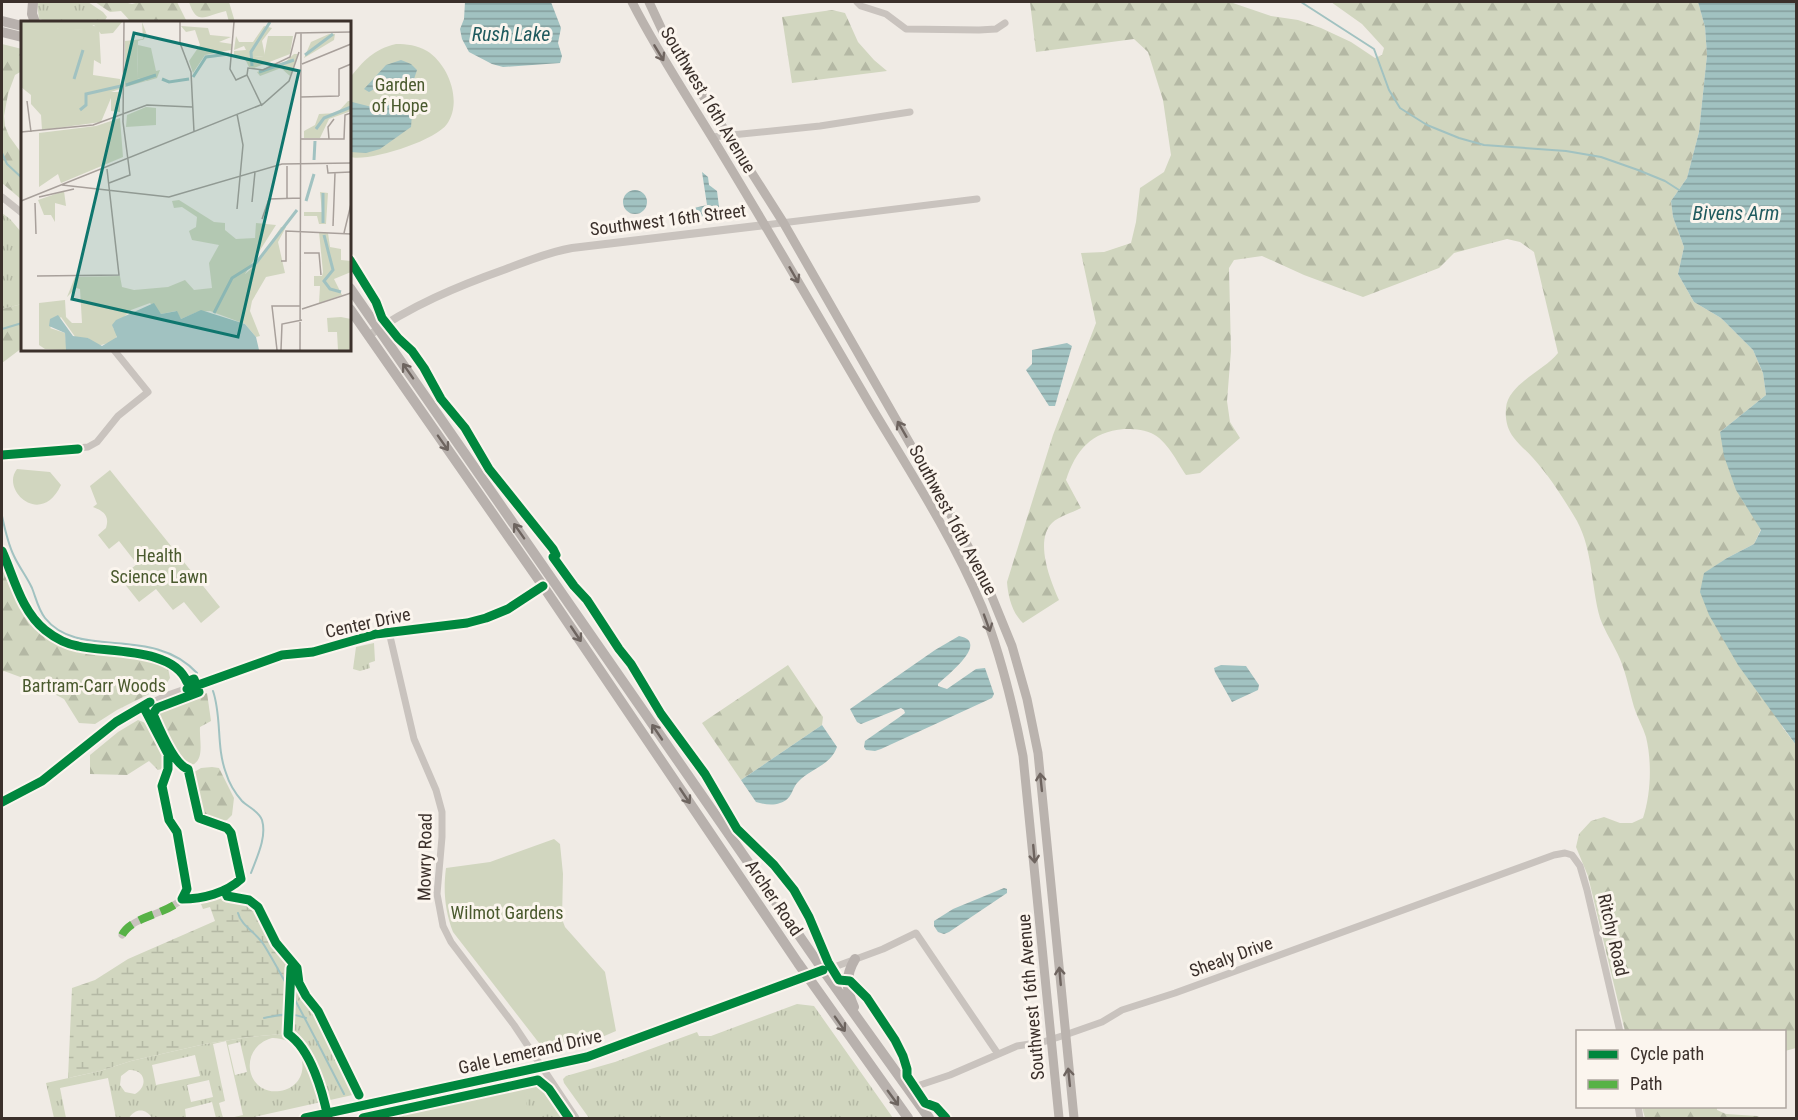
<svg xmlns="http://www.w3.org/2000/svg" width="1798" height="1120" font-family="'Roboto Condensed',sans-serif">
	<defs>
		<pattern id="grass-tufts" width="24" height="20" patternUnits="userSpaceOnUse" patternTransform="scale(1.5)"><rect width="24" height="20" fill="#d1d6bf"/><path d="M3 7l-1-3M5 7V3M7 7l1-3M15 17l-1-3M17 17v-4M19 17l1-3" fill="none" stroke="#b4b8a4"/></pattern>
		<pattern id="forest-firs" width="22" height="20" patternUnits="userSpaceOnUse" patternTransform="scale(1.5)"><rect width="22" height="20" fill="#d1d6bf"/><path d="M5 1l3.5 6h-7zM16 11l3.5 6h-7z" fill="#b4b8a4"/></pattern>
		<pattern id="wetland-marsh" width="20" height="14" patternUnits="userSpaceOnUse" patternTransform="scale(1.5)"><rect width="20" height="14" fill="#d1d6bf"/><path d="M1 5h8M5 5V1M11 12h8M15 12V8" fill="none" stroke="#b4b8a4"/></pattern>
		<pattern id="water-rules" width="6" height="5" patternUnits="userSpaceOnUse" patternTransform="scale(1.5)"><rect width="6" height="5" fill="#a1c2c1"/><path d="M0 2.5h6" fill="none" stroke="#849e9d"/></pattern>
	</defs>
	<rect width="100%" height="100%" fill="#f0ebe5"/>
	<path fill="url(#grass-tufts)" fill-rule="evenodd" d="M37,2H88L103,12L107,17L104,22H50L39,19Z
		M2,213L10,219L22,233V304L2,309Z
		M374,643L375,661L369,663L370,668L360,671L353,669L356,647Z
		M292,969L296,970L297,979L305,1000L318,1017L357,1094L250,1118H230L243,1115L226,1041L213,1044L225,1101L219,1103L223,1118H216L212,1102L185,1109L186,1118H152C146,1108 135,1108 129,1118H116L108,1078L60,1088L66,1118H54L46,1083L100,1071L131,1061L205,1044L249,1037L282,1034L286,1030L291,1031ZM272,1038C308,1037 314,1086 280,1091C246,1096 237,1048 272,1038ZM240,1042L247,1072L235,1075L228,1045ZM195,1055L200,1076L156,1085L152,1065ZM129,1070C145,1069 149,1086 135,1094L125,1092L120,1085L121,1076ZM209,1080L213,1097L191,1102L187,1085Z
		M797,1004L814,1006L893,1118H589L564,1083L563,1079L566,1076L615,1062L697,1032L699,1036H711Z
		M537,1081L552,1095L567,1118H385L388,1114Z"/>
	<path fill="url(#forest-firs)" d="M95,2H124L132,4L140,2H177L187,22H131L121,11L110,12Z
		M189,2H229L235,22H229L226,11C206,15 197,27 189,2Z
		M1030,2H1230L1271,16L1298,20L1321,28L1351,42L1375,58L1382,55L1384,48L1362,24L1331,2H1698L1705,27L1707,55L1699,132L1687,178L1671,201L1673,217L1684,247L1678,274L1694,302L1721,318L1753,350L1763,373L1766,395L1720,432L1751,512L1761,529L1754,544L1727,558L1705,573L1783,728L1796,745V1048L1785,1051L1784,1032L1625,1031L1588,876L1576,847L1579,834L1591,821L1604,817L1620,823H1632L1643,818C1651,794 1652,762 1646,737C1643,727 1637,717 1634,707C1629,690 1627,676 1620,659C1614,645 1605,632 1600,618C1591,586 1593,551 1577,521C1564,499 1550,477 1533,458C1527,451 1519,445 1514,438C1507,429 1505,419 1506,408C1508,384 1545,370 1558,353L1534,252L1520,242L1507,239L1480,246L1454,253L1439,268L1363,297L1304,275L1262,256L1234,260L1229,268L1231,351L1227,401L1230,422L1240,438L1200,473L1186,475C1177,462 1167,440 1151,433C1142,429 1132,429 1124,429C1091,432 1076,450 1066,480L1081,508C1072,513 1059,516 1052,523C1034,541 1051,582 1059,600L1023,623C1012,613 1008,596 1007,582L1053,435L1096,323L1081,253L1104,252L1131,243L1136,222L1140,188L1164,172L1171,155L1163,100L1148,52L1134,39L1036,52Z
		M832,10L845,13L858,42L874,60L887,71L792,83L782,17Z
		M2,44L22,49V71L15,75L8,94L4,116L5,126L9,136L22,154V200L2,183Z
		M22,304V348L2,363V309Z
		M2,568C15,602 37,643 77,651C99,656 125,651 146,658C154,660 161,665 168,668L170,678L165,686L117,710L95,724L79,723L64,699L23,678L4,671L2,672Z
		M788,665L823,717L822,725L741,780L702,723Z
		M207,693L211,721L200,727C199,742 207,766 185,766L173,750L156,713L162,708Z
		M138,720L148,724L162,755L165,768L158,770L149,761L127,775L90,774V755L118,732Z
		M212,767L219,768L234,798L232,815L227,820L215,823L201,818L191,774L201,768Z
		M1642,1107H1717V1110L1726,1114L1757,1116L1761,1118H1645Z"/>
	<path fill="url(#wetland-marsh)" d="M218,896L253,904L272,940L289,963L286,1030L282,1034L249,1037L205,1044L131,1061L100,1071L68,1078L72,988L95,980L128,959L215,921L210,907L203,909L199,899Z"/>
	<path fill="#d1d6bf" d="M396,44C407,44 417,45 427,51C448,64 463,101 447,124C435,141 369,162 350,157V78C363,61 374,49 396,44Z
		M17,469L50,472L61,485C41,528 0,490 17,469Z
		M110,470L220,607L201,623L184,602L173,610L156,589L139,602L120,578L137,564L119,541L109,549L98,535L106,528C110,515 103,511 93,507L97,504L90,486Z
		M554,839L560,844L563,874L562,919L565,927L605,972L616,1031L602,1037L546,1045L539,1043L453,932C445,911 443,891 446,868L490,862Z
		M523,1089L530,1118H400V1117Z"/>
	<path fill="url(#water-rules)" d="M465,2H551L561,28L558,43L562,56L560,63L503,67L492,64L469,52L462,39L460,29L464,19Z
		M1698,2H1796V745L1738,665L1709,615L1700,592L1704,573L1727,558L1754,544L1761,530L1736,490L1724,456L1720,432L1766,395L1763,373L1753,350L1721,318L1694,302L1678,274L1684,247L1673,217L1671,201L1687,178L1699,132L1707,55L1705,27Z
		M401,60L411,64L417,70L414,79L396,83L392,91L382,85L369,92L364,89L386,65Z
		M352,102L376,108L392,104H405L412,114L411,127L380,149L366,153L350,152V104Z
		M702,172L708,177L709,185L717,191L720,215L696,218L685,210L707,205Z
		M623 202a12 12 0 1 1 24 0a12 12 0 1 1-24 0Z
		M1067,343L1072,346L1055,406H1049L1026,370L1032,364V350Z
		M959,636C991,642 946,676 938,684V686L947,689L976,669L985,668L994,694L992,698L881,749L875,751L866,750L864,747L865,741L901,716L905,713L904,710L901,708L861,724L857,722L850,709L935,650Z
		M1221,665L1246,666L1259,685L1258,690L1232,702L1215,672L1214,668Z
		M822,725L837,747C830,766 811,768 798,782C791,789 793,799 780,803C772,806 763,804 756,802L741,780Z
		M1004,888L1007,889V893L949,932L944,934L938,932L934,926V921L953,909Z"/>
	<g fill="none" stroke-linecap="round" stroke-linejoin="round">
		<path stroke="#a1c2c1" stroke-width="2" d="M1301,2L1374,49L1389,90L1400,108L1427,125L1459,138L1484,145L1566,151L1601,157L1638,170L1665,181L1679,190
			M2,153L7,164L22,178
			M2,329L22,323
			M2,516C5,530 8,544 14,556C19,567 27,577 32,588C36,598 38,609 45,618C79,661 152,624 197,673
			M213,691C222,717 216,747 226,773C229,783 235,793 242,801C248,807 259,811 262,820C267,837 257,857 251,873
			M238,913C241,926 257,933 264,945C293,993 318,1044 344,1094
			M264,1018C279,1015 290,1012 306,1018"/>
		<path stroke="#c9c3be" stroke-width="7" d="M857,2L861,6L886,14L906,29L979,30L996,29L1005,23
			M712,137L820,126L910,112
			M2,197L22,213
			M765,225L977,199
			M2,455L88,447L97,442L118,416L148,392L114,350
			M389,632L414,739L436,790L442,812V837L437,894L443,926L451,942L514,1025L576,1118
			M2,802L25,790L57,770L124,716L168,695L282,655L313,652L376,634L467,623L486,618L508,609L546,584
			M122,935C132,916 166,915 182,899
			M908,1089L950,1075L1017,1046L1043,1042L1065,1035L1102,1022L1122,1010L1175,993L1554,855L1565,853L1572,855L1580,866L1587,890L1620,1032
			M1638,1106L1640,1118
			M305,1118L587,1057L607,1051L883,949L916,933L998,1054"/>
		<path stroke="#c9c3be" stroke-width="8" d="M368,336C410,306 458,286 506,269C528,261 548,252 572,248L765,225"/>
		<path stroke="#bab3ae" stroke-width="9" d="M632,2C660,57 695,108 727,162C776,243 824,326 872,408C911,473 953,538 982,607C1001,655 1013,705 1023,756L1059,1118
			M649,2L663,32L679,58L783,222L960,531L983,575L1012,646L1027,699L1038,753L1074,1118"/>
		<path stroke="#b8b1ad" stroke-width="10" d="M33,2L32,14L35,22
			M2,21L22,26
			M2,32L22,37
			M350,288L823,970L929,1118
			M350,309L543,586L798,963L908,1118
			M854,1007C846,989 845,976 855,959"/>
		<path stroke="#57b246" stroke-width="8" stroke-dasharray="15 8" stroke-linecap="butt" d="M122,935C132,916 166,915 182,899"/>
		<defs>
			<path id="cycleway" d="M350,260L376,302L382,318L398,338L412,351L424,368L441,399L465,428L489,469L553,549L556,555L553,557L574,586L587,600L619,649L631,664L661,714L705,774L737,829L774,865L794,890L809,917L828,962L839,980L850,981L867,998L895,1040L903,1056L907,1069V1076L925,1103L936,1107L946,1118
				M2,455L78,449
				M2,551C14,577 21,611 45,630C55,638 66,644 78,646C107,653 173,647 187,682L194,679L199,692L157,708L153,714C159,728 174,765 188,769L199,818L227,828L231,833L241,879C226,893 203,899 182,899L187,889L177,832L169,820L162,786L168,769V754L143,706
				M187,689L282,655L313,652L376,634L467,623L486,618L508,609L543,586
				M2,802L42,781L116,722L150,702
				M225,890L227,896L249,900L258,907L276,943L297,968L299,983L306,996L318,1011L359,1095
				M291,968L288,1034C311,1049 323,1093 328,1118
				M305,1118L587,1057L823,970
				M363,1118L538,1080L549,1089L569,1118"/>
		</defs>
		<use href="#cycleway" stroke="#fbf5ee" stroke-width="13"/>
		<use href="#cycleway" stroke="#00873e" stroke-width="9"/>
	</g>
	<defs><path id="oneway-shaft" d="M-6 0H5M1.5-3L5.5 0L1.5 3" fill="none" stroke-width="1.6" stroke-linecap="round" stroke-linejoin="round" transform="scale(1.5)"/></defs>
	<g stroke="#6e645f">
		<use href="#oneway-shaft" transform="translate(659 53) rotate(59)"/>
		<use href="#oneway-shaft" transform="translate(794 275) rotate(60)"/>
		<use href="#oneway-shaft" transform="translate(902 429) rotate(-120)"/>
		<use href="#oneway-shaft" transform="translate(987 623) rotate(70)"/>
		<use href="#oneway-shaft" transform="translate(1041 782) rotate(-96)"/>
		<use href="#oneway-shaft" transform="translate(1034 854) rotate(85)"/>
		<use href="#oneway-shaft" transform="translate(1060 976) rotate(-95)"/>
		<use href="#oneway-shaft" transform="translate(1069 1077) rotate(-96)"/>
	</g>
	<g stroke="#6d645f">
		<use href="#oneway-shaft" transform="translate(408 371) rotate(-125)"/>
		<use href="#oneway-shaft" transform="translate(443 443) rotate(55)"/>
		<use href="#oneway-shaft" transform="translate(519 531) rotate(-125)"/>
		<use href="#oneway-shaft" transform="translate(576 634) rotate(56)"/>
		<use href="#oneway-shaft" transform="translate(657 732) rotate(-124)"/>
		<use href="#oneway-shaft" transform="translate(685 796) rotate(56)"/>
		<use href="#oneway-shaft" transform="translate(840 1024) rotate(55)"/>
		<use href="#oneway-shaft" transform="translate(893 1098) rotate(54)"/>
	</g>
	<g text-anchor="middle" stroke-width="6" stroke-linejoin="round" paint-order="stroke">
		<g font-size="18" fill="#4a5a2e" stroke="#fbf5ee">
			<text x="400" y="91">Garden<tspan x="400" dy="21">of Hope</tspan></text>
			<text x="159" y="562">Health<tspan x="159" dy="21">Science Lawn</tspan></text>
			<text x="94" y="692">Bartram-Carr Woods</text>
			<text x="507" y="919">Wilmot Gardens</text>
		</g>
		<g font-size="18" fill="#3b302b" stroke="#fbf5ee">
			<text transform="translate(708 100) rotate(59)" y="6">Southwest 16th Avenue</text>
			<text transform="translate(668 220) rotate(-7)" y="6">Southwest 16th Street</text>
			<text transform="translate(953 520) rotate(62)" y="6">Southwest 16th Avenue</text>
			<text transform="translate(368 623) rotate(-12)" y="6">Center Drive</text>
			<text transform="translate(425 857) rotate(-89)" y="6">Mowry Road</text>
			<text transform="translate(774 898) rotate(56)" y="6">Archer Road</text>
			<text transform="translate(1613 935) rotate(77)" y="6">Ritchy Road</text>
			<text transform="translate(1231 957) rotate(-20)" y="6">Shealy Drive</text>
			<text transform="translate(1031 997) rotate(-95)" y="6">Southwest 16th Avenue</text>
			<text transform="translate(530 1052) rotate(-13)" y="6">Gale Lemerand Drive</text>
		</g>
		<g font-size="20" font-style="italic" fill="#1f5a5e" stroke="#fbf5ee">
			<text x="511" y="41">Rush Lake</text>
			<text x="1736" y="220">Bivens Arm</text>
		</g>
	</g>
	<g transform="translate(21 21)">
		<rect width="330" height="330" fill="#f0ebe5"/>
		<path d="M32,1H101L92,12L80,13L73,4L63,9L38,8L32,7ZM121,1L126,14L122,19H120L117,20L116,57L125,60L104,66V20L122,18ZM247,15H272L269,33L233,47L232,36L243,35ZM99,97L102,136L40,162L37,153L18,166V112L75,105Z" fill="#d1d6bf"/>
		<path d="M160,5L187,7L189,14L210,16L198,21L211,23L210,29L184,34L172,52L168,40L179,24L174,9L165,11ZM243,5L251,7L241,20L244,35L233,36V47L228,46L224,38L213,34V30L225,29L223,25L213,29L215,15L218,21H232ZM308,13H314L313,19L283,37L290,21ZM273,33H277L269,55L260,47L239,55L236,51L263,42ZM327,80H330V90L308,98L299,117H283V110L294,104L298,93L316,92ZM43,170L45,185L34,182V201L30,194H23L17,179ZM299,171L307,172L305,203H298L296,195H283V191H301ZM158,179L193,201L204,202V209L215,218L234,217L235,202L255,204L224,253L236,243L260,206H265L257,221L264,252L245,256L231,280L229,290L239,315L235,316L224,303L189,290L176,291L160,298L155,290L140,293L129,282L110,289L92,307L98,312L92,321L76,325L67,317H55L40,296L29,307L44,312L46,329L24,328L18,324V282L44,279L45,296L51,302H61L59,268L55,267L46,276L54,256L99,255L101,266L113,269L147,266L164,259L173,269L191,267L188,242L198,224L171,219L168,210L175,206L176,196L161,186L153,187L151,180ZM298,211L307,212L309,226L320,228V239L330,240V251L313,258L321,274L298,282L299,265H293V255H301L302,251Z" fill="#d1d6bf"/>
		<path d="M117,24L130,27L135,50L139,49L136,57L126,60L116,57Z" fill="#d1d6bf"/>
		<path d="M0,1H32L37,8L42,4L43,7L62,9L68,4L78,6L80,43L73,39L72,54L99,58V68L90,71H99V91L90,90V77L80,101L21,109L20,94L10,83V74L0,66ZM125,86L135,87V104L105,106L106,94ZM320,296L330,298V329H317L316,311H307L306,297Z" fill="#d1d6bf"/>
		<path d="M133,282L140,293L156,290L160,298L180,289L224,303L235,316L238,329H45L44,312L28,305L29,298L37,294L52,315L67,317L81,325L96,316L91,304L95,299Z" fill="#a1c2c1"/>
		<path fill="none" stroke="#a1c2c1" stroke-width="3" d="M284,34L312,13M231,45L230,31L249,1M238,51L273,39M172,56L185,36L208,33M53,58L62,29M141,58L148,61L168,58M105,64L135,54M59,89L65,84V73L100,65M295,108L303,97L330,86M293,139L294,120M285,180L293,153M302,202V172M303,214L312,249L303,260L309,268L320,271M193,292L211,257L235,242L276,189"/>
		<path fill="none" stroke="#a8a09b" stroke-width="1.5" d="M159,1V22L170,51L173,111M213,1L209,48L215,59L226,54M281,43L330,23M226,54L227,47L242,49L269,36L275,12L330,11M226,54L241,85M318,75V48L330,43M280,76L318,75M6,80L10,111M0,111L72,104L126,84L171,86M280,118H323L324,94L330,92M308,118L307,106L313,98M306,144L307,152L330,151M266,145V177M88,162L109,154L102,101L103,1M41,164L148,176L261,143L330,142M18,176L53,168M0,180L242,83L268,60L278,31M231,181L234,151M14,182L15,213M216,188L222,124L216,93M241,198L248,178L280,177M312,205L314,152M323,212L330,183M283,232H298L300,254M260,240H265V210L330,213M16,255L98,254L86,148M281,288L330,272M256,329L251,285H279M260,329L261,303L281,299M279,329L280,12"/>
		<path fill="#0f766e" fill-opacity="0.15" stroke="#0f766e" stroke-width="3" d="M113,12L278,50L217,316L51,278Z"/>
		<rect width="330" height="330" fill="none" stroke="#3b302b" stroke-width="3"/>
	</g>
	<rect width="1798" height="1120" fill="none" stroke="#3b302b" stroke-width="6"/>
	<rect x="1576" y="1030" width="210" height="78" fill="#fbf5ee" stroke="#aea6a0" stroke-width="1.5"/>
	<rect x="1588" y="1050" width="30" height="9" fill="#00873e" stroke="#aea6a0" stroke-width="1.5"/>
	<text x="1630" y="1060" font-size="18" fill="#3b302b">Cycle path</text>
	<rect x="1588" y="1080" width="30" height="9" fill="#57b246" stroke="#aea6a0" stroke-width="1.5"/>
	<text x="1630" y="1090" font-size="18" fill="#3b302b">Path</text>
</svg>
